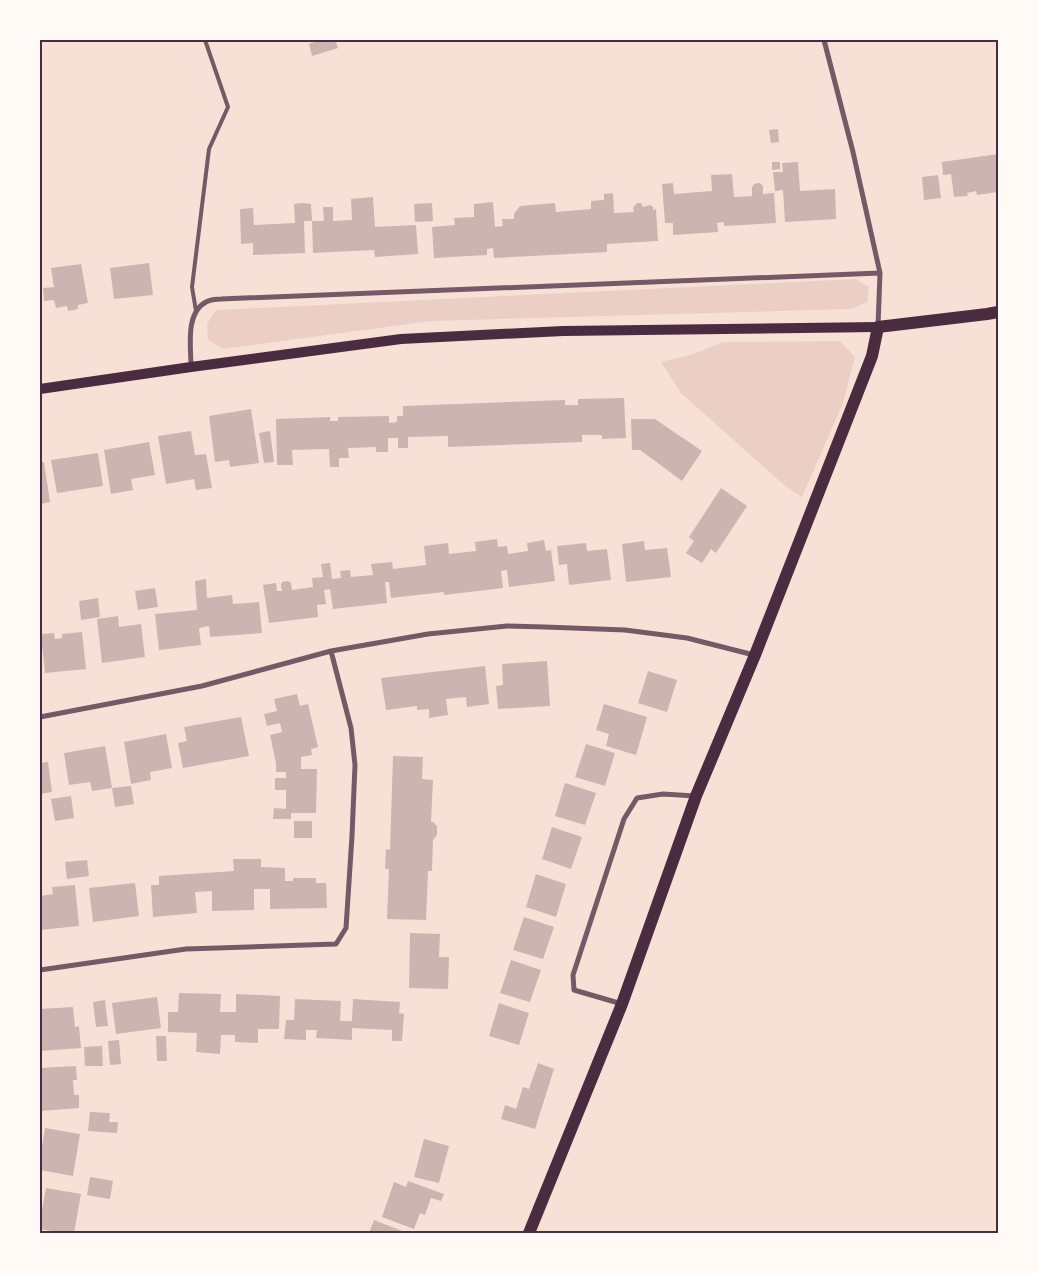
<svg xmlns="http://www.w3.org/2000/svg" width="1038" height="1273" font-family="Jost,sans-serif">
	<rect width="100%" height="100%" fill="#f7e1d7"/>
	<path fill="#ebcfc5" d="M856,279L869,287L867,302L852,309L431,321L223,349L208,340L207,324L216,310Z
		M840,341L855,357L843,403L802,497L784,485L681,393L661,362L694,354L723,342Z"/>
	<path fill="#ccb4b1" d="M320,40H335L338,48L312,56L309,44Z
		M778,129L779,142L771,143L769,130Z
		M998,154V192L977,195L976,191L967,193L968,196L954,197L951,174L943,175L942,162Z
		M772,162H780V169L772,170Z
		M798,162L800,191L835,189L836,219L785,222L783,190L775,191L773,172H783L782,163Z
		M732,174L734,197L752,196V187L754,184L760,183L763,186V194L774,193L776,223L724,226V222L717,223L718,232L673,235V223H665L662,184L673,183L674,194L712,191L711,175Z
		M938,175L941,198L924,200L922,177Z
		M613,193L614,213L634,212L633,208L637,203H641L643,207L650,205L653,207V210L656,209L658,241L607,244V252L494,258L493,248L487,249V255L434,258L432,227L455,225L454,218L474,217V204L493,202L495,227L503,226L502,219H514V214L520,206L555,203L556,212L591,209V201L604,200V194Z
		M373,197L375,227L416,225L418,254L375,257L374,250L313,253L312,221H324L323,207H333V221L352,220L351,199Z
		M303,203L311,204L312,221H304L305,253L253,255V243L241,244L240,209L253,208L254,225L295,223L294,204Z
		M432,203L433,221L415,222L414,204Z
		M149,263L153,295L114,299L110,268Z
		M81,264L88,303L78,305V309L68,311L67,306L56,308L54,300L44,301L43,288L54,287L51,268Z
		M624,398L626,438L602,439V435H582V442L448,447V436L408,437V448H398V438H388V452H376V447L348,448L349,458H339V467H330L329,449L292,450L293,465H277L276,419L330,417V421H338V417L389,416V423L397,422V416H403V406L565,400V405H578V399Z
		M251,409L259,463L230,467L229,460L215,462L209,416Z
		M631,419H655L702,451L682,481L640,450H632Z
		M191,431L195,455L206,454L212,488L196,490L194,479L166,484L158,436Z
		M270,431L274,462L264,463L259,433Z
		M149,442L155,475L131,479L133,490L111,494L104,450Z
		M98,453L103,486L57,493L51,460Z
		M40,462H44L50,502L40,504Z
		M721,488L747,506L716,553L711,549L702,563L686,553L694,541L689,537Z
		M497,539L498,547L507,546L508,554L528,551L527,543L544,540L546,551L551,550L555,581L509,587L507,570L501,571L503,588L444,595V592L391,598L389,582H385L387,603L333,609L330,589L324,590L326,604L317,605L318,617L269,623L263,585L276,583L277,591H282L281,585L282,582L288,581L291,583L292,590L313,587L312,578L323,577L321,564L330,563L332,579L341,578L340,571L350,570L351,577L373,575L371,564L392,562L393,569L426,565L424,546L448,543L449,554L476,551L475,542Z
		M644,541L645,550L667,548L671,577L626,582L622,544Z
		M586,543L587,551L607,549L611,580L569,585L567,564L559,565L557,546Z
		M206,579L207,598L232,595L233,604L259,602L262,633L210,637L209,626L199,628L201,645L159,650L155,614L197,610L195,581Z
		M155,588L158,607L138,610L135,591Z
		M98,598L100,617L81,620L79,601Z
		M118,616L119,627L141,624L145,657L102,663L97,619Z
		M82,632L86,669L45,673L41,634L54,633L55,639L62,638V634Z
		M547,661L550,706L498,709L496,686L503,685L502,664Z
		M485,666L489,704L467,707L466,697L446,699L448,715L429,718V709L417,710V706L386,710L381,678Z
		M648,671L677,680L667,712L638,703Z
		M297,694L300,706L308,704L318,747L311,749L312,755L301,757V769H317L316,813H291V819H273L274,808L286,809V790H275V778H286V772H276V763L270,735L282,732L280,723L267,726L264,714L277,711L274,699Z
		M604,704L647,717L636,755L606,746L609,734L596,730Z
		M241,717L249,756L183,768L178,743L187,741L184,727Z
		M166,734L172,768L150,772L151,780L131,784L124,742Z
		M586,744L615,753L605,786L575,777Z
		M105,746L112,788L92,791L90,782L69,785L64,753Z
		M393,756L423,757L422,779L433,780L431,822H433L437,826V835L433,840L432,871H428L426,920L387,919L389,869H385L386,849L390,850Z
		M48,762L52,792L40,794V763Z
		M565,783L596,793L585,825L555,816Z
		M131,786L134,804L115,807L112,788Z
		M71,796L74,818L55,821L51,799Z
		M294,821H312V838H294Z
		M552,827L582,837L571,869L542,859Z
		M233,859H261V867L285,868V881H293V878H316V883H326L327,908L270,909V889H254V910L212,911V891L195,892L197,913L153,917L151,885H159V876L234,871Z
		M87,860L89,876L67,879L65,862Z
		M536,874L566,884L556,917L526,907Z
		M135,883L139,916L93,922L89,888Z
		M75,885L79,926L40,930V896L53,894L52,887Z
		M524,917L554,927L543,959L513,950Z
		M410,933L440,934L439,957H449L448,989L409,988Z
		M511,960L541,970L530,1002L500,993Z
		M179,993L221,994L220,1012H236V994L280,996L279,1029H258V1043L235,1042V1035H221L220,1054L196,1052L197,1033L168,1032V1012H178Z
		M157,997L161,1028L116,1034L112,1003Z
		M295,999L341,1001L340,1021H352L353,999L400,1002L399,1013L404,1014L402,1041H392V1030L352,1028V1040L316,1038L317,1030H306V1040L284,1039L286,1020H294Z
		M105,1000L108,1026L96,1027L93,1002Z
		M499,1003L529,1013L519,1045L489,1036Z
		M73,1007L75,1027L79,1026L81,1048L40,1051V1009Z
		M156,1036H166L167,1061H157Z
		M119,1040L121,1064L110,1065L108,1041Z
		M102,1046L103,1066H85L84,1047Z
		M538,1063L554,1069L535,1129L501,1119L505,1105L516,1109L523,1087L529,1089Z
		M76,1066L77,1080H73L74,1095H79V1108L41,1111L40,1068Z
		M90,1112L110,1113L109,1122H118L117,1133L88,1131Z
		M45,1128L80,1134L73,1176L40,1170V1159Z
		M424,1139L449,1146L439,1183L414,1177Z
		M90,1177L113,1181L110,1199L87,1195Z
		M408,1181L444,1194L441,1201L431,1198L425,1215L420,1213L414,1229L382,1217L394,1182L406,1187Z
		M46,1188L81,1194L74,1233H65L40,1229V1221Z
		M374,1220L407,1233H369Z"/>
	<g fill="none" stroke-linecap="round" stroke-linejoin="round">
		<path stroke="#755966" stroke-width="4" d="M196,311L192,287L209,149L228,107L205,40"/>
		<path stroke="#755966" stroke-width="5" d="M824,40L853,152L880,273L878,326
			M191,367C191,347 185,313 206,302C210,300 217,299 221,299L880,273
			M40,717L202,686L331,651L428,634L507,626L545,627L625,630L687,638L754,655
			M40,970L186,949L336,944L346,928L352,836L355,765L351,728L331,651
			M622,1004L574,990L573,975L624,819L637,798L663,794L695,796"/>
		<path stroke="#4a2c40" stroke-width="10" d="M40,389L191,367L401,339L563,331L878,327"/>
		<path stroke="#4a2c40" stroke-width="12" d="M529,1233L622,1004L696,796L755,655L872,356L878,327L987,314L998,312"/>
	</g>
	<rect width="1038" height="1273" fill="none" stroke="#fffaf5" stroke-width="82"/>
	<rect x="41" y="41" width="956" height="1191" fill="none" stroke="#4a2c40" stroke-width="2"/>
</svg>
